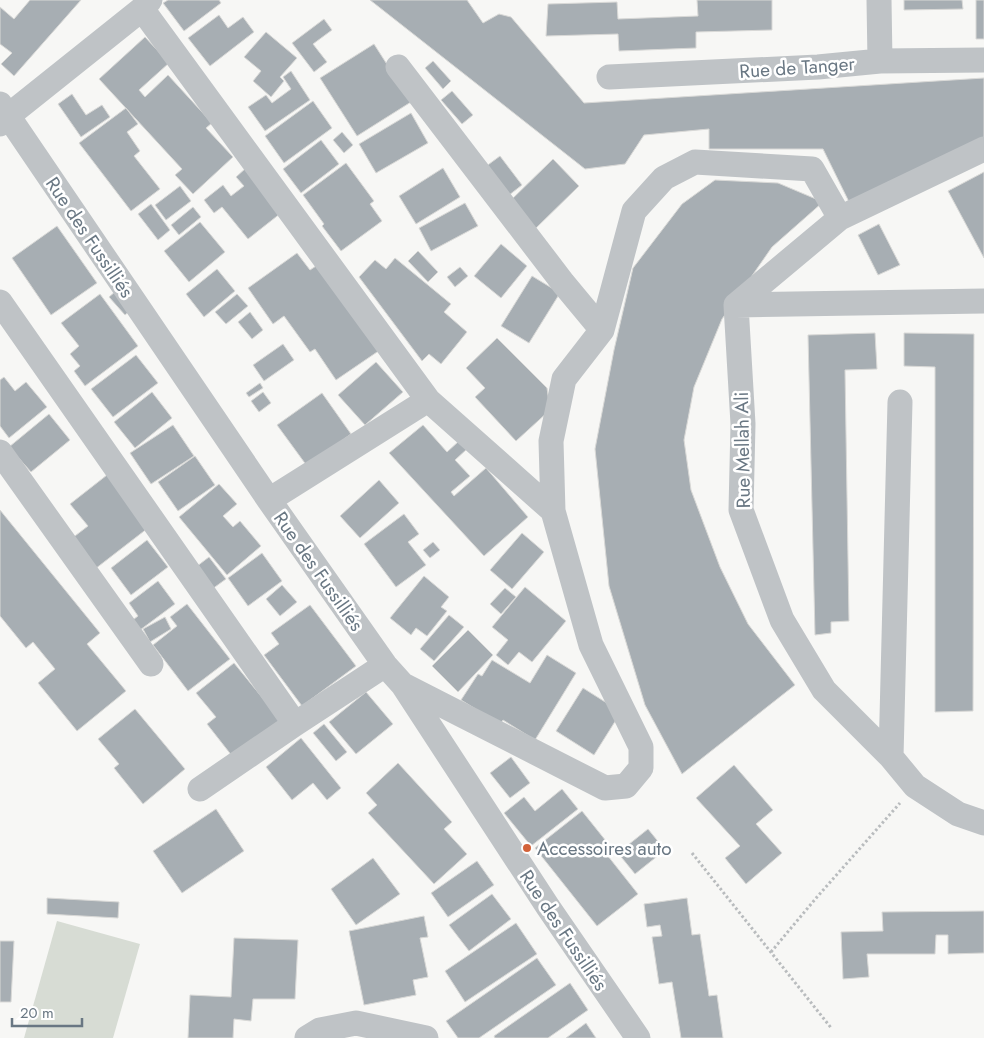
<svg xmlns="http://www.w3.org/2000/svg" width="984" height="1038" font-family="Jost,sans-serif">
	<rect width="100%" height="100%" fill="#f7f7f5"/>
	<path fill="#d7dcd4" d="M57,921L140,944L113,1038H24Z"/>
	<path fill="#a7aeb3" stroke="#d9d9d7" d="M30,0H81L14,76L1,64L12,53L0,44V7L14,19Z
		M168,0H219L221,3L184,31L163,3Z
		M370,0H467L483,23L499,14L511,17L584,103L984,78V137L852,208L823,149H709V129L644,135L625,164L585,169Z
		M697,0H772V30L696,32V48L619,51L618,34L546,36L548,4L617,2L618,19L698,16Z
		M904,0H962L963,9L904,10Z
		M976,0H984V39H976Z
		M219,15L228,28L243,17L254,32L210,66L188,38Z
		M324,19L332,30L313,44L327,62L314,72L292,43Z
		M266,32L297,58L280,77L284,81L271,97L253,81L261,71L244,57Z
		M145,37L169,63L139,90L145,97L168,75L212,123L206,128L233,157L193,194L175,175L182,169L99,79Z
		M374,44L411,102L357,136L320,78Z
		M433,61L451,81L443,89L425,68Z
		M291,71L310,100L265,131L248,107L266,95L272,103L291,89L283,77Z
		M452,91L473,115L462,124L441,100Z
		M72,94L86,115L102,105L110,117L81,137L58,104Z
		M313,101L332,128L284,163L265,136Z
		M126,108L138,124L127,132L140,151L134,156L160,189L131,211L79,143Z
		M411,113L428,143L376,173L359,144Z
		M342,132L353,145L344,153L333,140Z
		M321,140L339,164L301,193L283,169Z
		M500,156L522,185L504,199L481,170Z
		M553,159L579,186L534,230L508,203Z
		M346,163L374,201L370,204L382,221L341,251L322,226L324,224L303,195Z
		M246,168L281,213L248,239L222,207L214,213L204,200L223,185L231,196L244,186L236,177Z
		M443,168L460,197L416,224L399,196Z
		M984,172V258L948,191Z
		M715,180L778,183L823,202L772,247L722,319L694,387L684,440L691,490L720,567L748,624L795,685L682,774L645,705L609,586L595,449L614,350L633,268L682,204Z
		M180,186L191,201L166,220L155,205Z
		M465,203L478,226L431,251L419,228Z
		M151,204L170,230L158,240L138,214Z
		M193,207L201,217L179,235L171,225Z
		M200,222L225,252L189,282L164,251Z
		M879,224L900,265L878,275L858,235Z
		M57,226L97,283L51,315L12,258Z
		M501,244L527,266L501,298L474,276Z
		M418,251L438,272L428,282L408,261Z
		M297,253L310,270L319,264L380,350L336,380L315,349L310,352L284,316L273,324L248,288Z
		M395,258L451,304L444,312L467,332L441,364L429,354L422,361L359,277L375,260L386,269Z
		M460,267L468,276L455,287L447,277Z
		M217,269L235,291L204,317L186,294Z
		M532,276L560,293L529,343L501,326Z
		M116,291L132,309L125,315L109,297Z
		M100,294L138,346L85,386L74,371L80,366L70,354L79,346L61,323Z
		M237,294L248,306L226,324L215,312Z
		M250,312L263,330L252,339L238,322Z
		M875,333L877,369L845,370L849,621L831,622V633L815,635L808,335Z
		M904,333L974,334L973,711L935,712V367L904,366Z
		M497,338L547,388L550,410L516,441L475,397L485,388L466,368Z
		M283,344L294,360L264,381L253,365Z
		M136,355L158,383L113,417L91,389Z
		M376,362L403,392L365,425L338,395Z
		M4,377L15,391L26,382L47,407L9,438L0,426V380Z
		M260,383L263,388L249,397L246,393Z
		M152,392L172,418L135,448L114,422Z
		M263,392L271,403L259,412L251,401Z
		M322,393L351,434L307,466L277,425Z
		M49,414L70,440L31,472L9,447Z
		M173,425L194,456L151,484L130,453Z
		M423,425L447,452L459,441L467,449L455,460L470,476L451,492L454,496L486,468L528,517L484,556L389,453Z
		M195,456L215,485L178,511L158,482Z
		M107,475L148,528L95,569L71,539L88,526L70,504Z
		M379,480L399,503L360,538L340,516Z
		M219,484L237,504L223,516L233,527L240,521L261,546L227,575L179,517Z
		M0,510L100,633L87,644L126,691L77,731L38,683L55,669L33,642L26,648L0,616Z
		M404,514L419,534L408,542L426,565L396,587L364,544Z
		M522,533L544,552L512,589L490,570Z
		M147,540L168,567L131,595L111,568Z
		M433,542L440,550L430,558L423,550Z
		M262,553L282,581L248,606L228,578Z
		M209,557L226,579L208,592L192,570Z
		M424,576L449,597L441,607L447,611L427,636L416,628L411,635L390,618Z
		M158,581L175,604L132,636L125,626L138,616L129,603Z
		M282,585L297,602L280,616L266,599Z
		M525,587L566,621L532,662L519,652L508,665L496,655L508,640L492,627Z
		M505,588L516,597L501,614L490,604Z
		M187,604L230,659L188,691L153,645L177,626L170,617Z
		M310,605L356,666L302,706L264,655L279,644L271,633Z
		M449,615L464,627L434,661L420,649Z
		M165,617L171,629L150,642L143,629Z
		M468,630L493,655L458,692L432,666Z
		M547,655L576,673L535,740L503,720L500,724L461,700L478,674L482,676L492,660L530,683Z
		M234,663L283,723L236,761L207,724L216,717L196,693Z
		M583,688L621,712L594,755L556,731Z
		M366,692L393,724L356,754L329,722Z
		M135,709L185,769L143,804L114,768L119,764L98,739Z
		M324,724L347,752L336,761L313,733Z
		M301,738L341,788L327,800L313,783L292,800L266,767Z
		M511,757L530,783L510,798L490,773Z
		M398,763L452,822L444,829L467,854L434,884L368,813L377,805L366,793Z
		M734,765L773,810L756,824L782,853L746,884L725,858L740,846L696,798Z
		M562,789L578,809L531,846L504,813L524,797L535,811Z
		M216,809L244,851L182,893L153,851Z
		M582,811L606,841L600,846L638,894L597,926L535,848Z
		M648,829L665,850L635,874L618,853Z
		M373,858L400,894L356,925L331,889Z
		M477,861L494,885L448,917L431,893Z
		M492,894L511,919L469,951L449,925Z
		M47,898L119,902L118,918L47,914Z
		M687,898L692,935L700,934L709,996L717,995L723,1038H681L672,982L659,984L652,937L662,936L660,925L647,927L644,904Z
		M984,911V953L948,954V935H936L935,954H867L869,977L843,979L841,932L883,931L882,912Z
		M424,916L428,937L420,938L428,977L413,980L416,995L364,1005L349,931Z
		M516,923L537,954L465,1002L445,971Z
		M234,938L298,940L295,999H253L251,1021L234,1019L233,1038H188L190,995L231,997Z
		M0,941H14L11,1002H0Z
		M537,958L556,985L479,1038H458L446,1021Z
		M570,983L588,1010L548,1038H495L494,1036Z
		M586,1023L596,1038H566Z"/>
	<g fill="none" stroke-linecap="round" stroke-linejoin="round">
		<path stroke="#b9bcbe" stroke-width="3" stroke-dasharray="2.5 2.5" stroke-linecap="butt" d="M692,853L832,1029
			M771,952L817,897L900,803"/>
		<path stroke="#bfc3c6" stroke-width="25" d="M879,0L880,61
			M142,9L428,400L553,511
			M398,67L563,283L602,330
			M609,77L818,67L880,61L984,60
			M0,104L269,500L385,665L403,685L548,907L638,1038
			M0,124L8,116L142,9L150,0
			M984,149L840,218L736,305L743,424L741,510L782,620L824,690L891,757L915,786L958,814L984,823
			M0,302L295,724
			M736,305L984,301
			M0,452L151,664
			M269,500L428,400
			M405,686L605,788L626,786L641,768V747L591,645L553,511L551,441L564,379L602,330L634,211L664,178L695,162L812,169L840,218
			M891,757L900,402
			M200,789L295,724L385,665
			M307,1038L320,1030L356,1023L426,1038"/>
	</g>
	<circle fill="#d36239" stroke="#fff" stroke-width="2" cx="527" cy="848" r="5"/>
	<g text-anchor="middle" stroke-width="5" stroke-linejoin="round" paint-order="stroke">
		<g font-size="19" fill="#697783" stroke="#fff">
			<text transform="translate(797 67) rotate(-4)" y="7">Rue de Tanger</text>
			<text transform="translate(90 237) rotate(56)" y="7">Rue des Fussilliés</text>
			<text transform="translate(742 450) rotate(-91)" y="7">Rue Mellah Ali</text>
			<text transform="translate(319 571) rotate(55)" y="7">Rue des Fussilliés</text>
			<text transform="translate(564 930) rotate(56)" y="7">Rue des Fussilliés</text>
		</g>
		<g font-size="19" fill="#697783" stroke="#fff" text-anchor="start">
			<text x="537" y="855">Accessoires auto</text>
		</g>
	</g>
	<path d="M12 1018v8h70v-8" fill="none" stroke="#697783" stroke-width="2.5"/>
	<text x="20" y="1018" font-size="15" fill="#697783" stroke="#ffffff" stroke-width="4" paint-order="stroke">20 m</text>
</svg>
